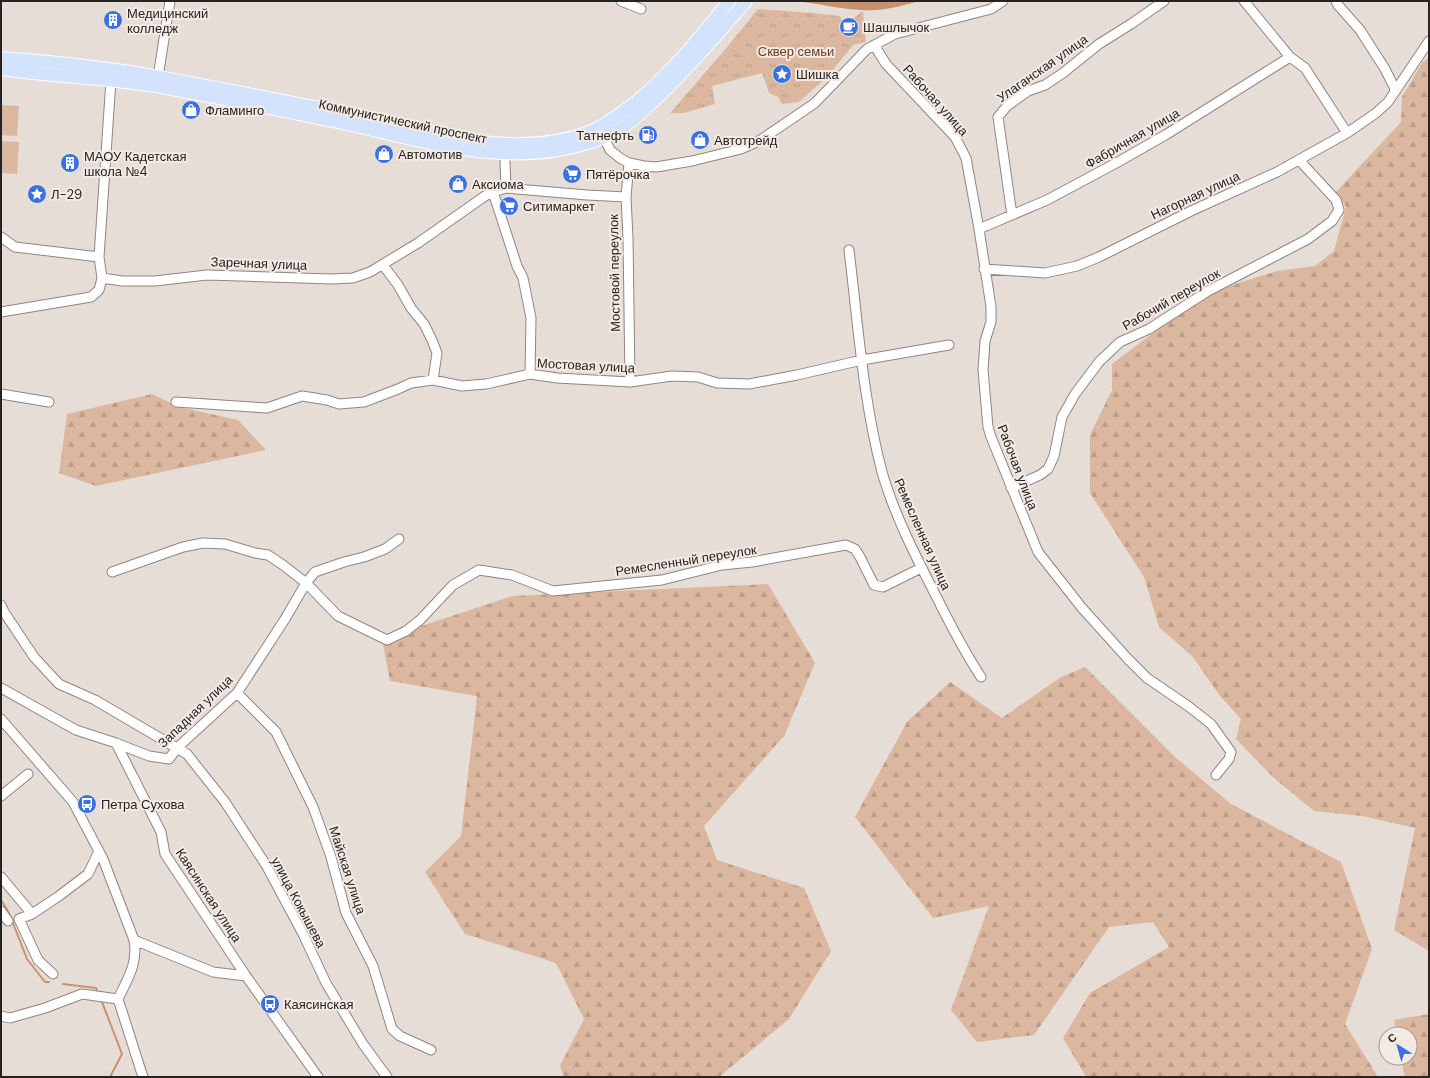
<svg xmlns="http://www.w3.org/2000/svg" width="1430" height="1078" font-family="'DM Sans',sans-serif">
	<defs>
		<pattern id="grass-tufts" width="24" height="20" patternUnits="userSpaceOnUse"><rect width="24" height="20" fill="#dcb79f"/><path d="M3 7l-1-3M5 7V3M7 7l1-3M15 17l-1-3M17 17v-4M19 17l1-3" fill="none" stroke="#bd9d89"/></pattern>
		<pattern id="forest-firs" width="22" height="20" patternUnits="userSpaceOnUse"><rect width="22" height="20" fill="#dcb79f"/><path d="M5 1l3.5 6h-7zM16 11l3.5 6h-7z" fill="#bd9d89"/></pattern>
	</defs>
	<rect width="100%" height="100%" fill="#e6ddd7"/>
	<path fill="url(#grass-tufts)" d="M758,9L812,13L840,16L844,25L863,11L866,42L853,45L828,76L799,102L782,104L778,97L769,93L762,73L712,86L715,104L684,113H670L723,52Z"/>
	<path fill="url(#forest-firs)" d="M1429,57V951L1394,930L1415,828L1362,816L1314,811L1274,778L1236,739L1241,719L1220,696L1193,657L1159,627L1144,577L1090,493V435L1112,390V364L1204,294L1277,271L1315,266L1334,251L1346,207L1336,192L1401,122L1402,97L1422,63Z
		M152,394L179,407L238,420L266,450L96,486L59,473L67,414Z
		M768,584L815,663L784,736L704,826L717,860L804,888L831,951L789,1019L719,1077H564L560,1066L584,1019L556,963L465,934L425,872L461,836L477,696L390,681L382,639L512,596Z
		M1085,667L1175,757L1231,804L1341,862L1372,949L1345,1024L1378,1077H1086L1063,1038L1090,993L1169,947L1153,922L1109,927L1034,1035L977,1042L951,1010L989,906L933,918L855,817L907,722L950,682L1002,718L1061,677Z
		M1429,1014V1077H1405L1401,1058H1410V1034H1397L1394,1020Z"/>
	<path fill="#dcb79f" d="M1,105L19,106L17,136L1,135Z
		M2,141L19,142L17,174L1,173Z"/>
	<path fill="#ca916c" d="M797,1H919C905,5 891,9 876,10C854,12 820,4 797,1Z"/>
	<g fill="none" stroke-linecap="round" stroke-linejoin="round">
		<path stroke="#ca916c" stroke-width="2" d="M1,900L9,913L27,959L45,982H49
			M63,984L96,988L97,991
			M102,1002L122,1054L110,1077"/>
		<defs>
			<path id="minor" d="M621,1L641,9
				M1244,1L1290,57L1305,68L1347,133
				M1336,1L1338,5L1360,30L1385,69L1395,89
				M874,45L886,64L955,137L966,158L979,229L991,307V322L985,341L983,370L988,427L991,437L1038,552L1082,608L1128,659L1147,678L1188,706L1211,724L1231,752L1229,759L1216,775
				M158,77L170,1
				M601,132L610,150L620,158L629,163L644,166L656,167L692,161L741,149L759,141L815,103L867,49L895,34L991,9L1003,1
				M505,162L506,188L587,195L626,197
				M629,163L626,197L628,238L630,382
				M493,192L517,266L523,278L531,318L530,374
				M1012,215L998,117L1007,106L1028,91L1045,85L1063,73L1099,44L1131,24L1164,1
				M979,229L1047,200L1118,162L1167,134L1290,57
				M1,237L15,247L99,257
				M849,250C858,324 863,400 882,472C894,514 915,555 935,594C949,622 963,650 981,677
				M383,265L398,285L411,308L424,324L432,340L437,353L433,380
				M984,269L1045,273L1077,266L1099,257L1191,211L1277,172L1347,133L1376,113L1388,102L1429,41
				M102,278L99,257L111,80
				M1,312L91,297L99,290L102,278L122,281H155L207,275L331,279L353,278L370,272L418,243L485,196L493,192L506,188
				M1,394L49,402
				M176,402L267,408L302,396L327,400L339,404L364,402L398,389L411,383L433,380L462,386L486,384L530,374L557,378L630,382L672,376L698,377L717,383L749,384L797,375L862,360L949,345
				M1011,488L1040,475L1048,469L1054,456L1062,417L1075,394L1099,362L1120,342L1149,329L1208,291L1308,239L1332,221L1339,210L1336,200L1299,160
				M399,539L385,549L364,557L344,562L315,572L306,583L338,616L387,640L406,631L420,620L453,585L479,570L512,575L553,591L662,580L722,565L752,562L846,545L855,549L860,557L874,585L883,587L921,568
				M112,572L183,547L203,543L225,544L255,553L268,555L283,565L306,583L285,619L237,693L177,748L169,759L149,756L116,743
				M1,605L4,612L34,657L59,684L95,700L187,754L225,802L266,865L304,936L326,983L363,1044L387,1077
				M1,688L76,730L116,743L161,832L165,854L246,976L318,1077
				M237,693L276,732L313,807L331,857L346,913L373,966L392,1029L400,1036L431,1050
				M1,719L73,802L103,859L134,940C138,964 128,978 118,999
				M1,796L28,774
				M1,877L32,914
				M1,911L8,921
				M134,940L213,972L246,976
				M53,974L38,960L19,919L32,914L59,896L88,874L99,851
				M118,999L143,1077
				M1,1016L10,1018L45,1008L82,994L118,999"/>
			<path id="major" d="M1,58C54,62 107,67 159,77C207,86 255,95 303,105C331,110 358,115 385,121C454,138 522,158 592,131C608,124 621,113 635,103C671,73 700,38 729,1
				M1,69C56,77 112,78 167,88C226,99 284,111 343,123C428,142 517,172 602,138C624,130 641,113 658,97C689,67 718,34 746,1"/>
		</defs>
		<use href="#minor" stroke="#8f8681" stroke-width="11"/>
		<use href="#major" stroke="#fff" stroke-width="14"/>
		<use href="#minor" stroke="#fff" stroke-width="9"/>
		<use href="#major" stroke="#d3e2fd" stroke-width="12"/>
	</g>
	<defs>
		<symbol id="building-disc" viewBox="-11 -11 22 22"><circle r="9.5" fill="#3a70df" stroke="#f3eae4"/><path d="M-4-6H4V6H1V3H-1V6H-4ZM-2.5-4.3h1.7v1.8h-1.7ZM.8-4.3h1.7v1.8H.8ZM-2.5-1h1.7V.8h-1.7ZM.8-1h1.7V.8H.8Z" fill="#fff"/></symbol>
		<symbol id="cafe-disc" viewBox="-11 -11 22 22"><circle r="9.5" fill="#3a70df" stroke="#f3eae4"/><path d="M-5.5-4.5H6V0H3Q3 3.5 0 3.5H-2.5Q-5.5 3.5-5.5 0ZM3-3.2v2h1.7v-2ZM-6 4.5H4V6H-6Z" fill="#fff"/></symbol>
		<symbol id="sight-disc" viewBox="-11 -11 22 22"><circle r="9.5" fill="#3a70df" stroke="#f3eae4"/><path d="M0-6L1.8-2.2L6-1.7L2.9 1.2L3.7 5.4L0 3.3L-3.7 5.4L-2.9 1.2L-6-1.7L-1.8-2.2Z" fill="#fff"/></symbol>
		<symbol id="shop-disc" viewBox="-11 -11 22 22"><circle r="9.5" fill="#3a70df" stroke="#f3eae4"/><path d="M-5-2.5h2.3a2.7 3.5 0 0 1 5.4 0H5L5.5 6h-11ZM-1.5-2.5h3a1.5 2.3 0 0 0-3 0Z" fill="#fff"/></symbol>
		<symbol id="fuel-disc" viewBox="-11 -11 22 22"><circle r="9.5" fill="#3a70df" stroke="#f3eae4"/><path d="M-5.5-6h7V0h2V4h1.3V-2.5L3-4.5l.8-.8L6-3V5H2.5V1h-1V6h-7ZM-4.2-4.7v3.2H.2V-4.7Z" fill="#fff"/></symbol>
		<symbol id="supermarket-disc" viewBox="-11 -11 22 22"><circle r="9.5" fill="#3a70df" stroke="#f3eae4"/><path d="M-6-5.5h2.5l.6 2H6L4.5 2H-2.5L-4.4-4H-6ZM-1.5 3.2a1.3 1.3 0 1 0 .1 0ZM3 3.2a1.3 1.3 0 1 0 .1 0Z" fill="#fff"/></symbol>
		<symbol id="bus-disc" viewBox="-11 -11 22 22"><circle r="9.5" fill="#3a70df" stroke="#f3eae4"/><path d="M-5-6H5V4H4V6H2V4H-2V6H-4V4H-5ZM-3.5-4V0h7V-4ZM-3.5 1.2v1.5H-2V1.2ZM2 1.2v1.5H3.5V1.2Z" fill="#fff"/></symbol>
	</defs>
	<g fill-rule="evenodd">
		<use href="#building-disc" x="102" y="9" width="22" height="22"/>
		<use href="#cafe-disc" x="838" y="16" width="22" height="22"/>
		<use href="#sight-disc" x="771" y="63" width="22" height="22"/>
		<use href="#shop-disc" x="180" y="99" width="22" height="22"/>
		<use href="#fuel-disc" x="637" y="124" width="22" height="22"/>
		<use href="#shop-disc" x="689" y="129" width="22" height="22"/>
		<use href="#shop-disc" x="373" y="143" width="22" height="22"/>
		<use href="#building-disc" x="59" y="152" width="22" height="22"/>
		<use href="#supermarket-disc" x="561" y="163" width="22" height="22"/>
		<use href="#shop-disc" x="447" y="173" width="22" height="22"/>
		<use href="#sight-disc" x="26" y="183" width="22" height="22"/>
		<use href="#supermarket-disc" x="498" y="195" width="22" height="22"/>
		<use href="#bus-disc" x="76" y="793" width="22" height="22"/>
		<use href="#bus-disc" x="259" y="993" width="22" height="22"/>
	</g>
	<g text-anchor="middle" stroke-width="4" stroke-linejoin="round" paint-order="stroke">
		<g font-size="13" fill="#262321" stroke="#f3eae4" text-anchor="start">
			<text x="127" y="18">Медицинский<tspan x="127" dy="15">колледж</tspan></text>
			<text x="863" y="32">Шашлычок</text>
			<text x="796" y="79">Шишка</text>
			<text x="205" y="115">Фламинго</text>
			<text x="634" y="140" text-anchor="end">Татнефть</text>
			<text x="714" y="145">Автотрейд</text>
			<text x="398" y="159">Автомотив</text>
			<text x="84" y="161">МАОУ Кадетская<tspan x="84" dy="15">школа №4</tspan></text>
			<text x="586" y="179">Пятёрочка</text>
			<text x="472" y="189">Аксиома</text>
			<text x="51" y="199">Л-29</text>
			<text x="523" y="211">Ситимаркет</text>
			<text x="101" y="809">Петра Сухова</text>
			<text x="284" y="1009">Каясинская</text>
		</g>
		<g font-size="13" fill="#723d12" stroke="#f3eae4">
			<text x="796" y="56">Сквер семьи</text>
		</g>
		<g font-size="13" fill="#262321" stroke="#f3eae4">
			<text transform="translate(1042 68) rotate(-35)" y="5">Улаганская улица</text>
			<text transform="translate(936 100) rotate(48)" y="5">Рабочая улица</text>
			<text transform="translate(403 121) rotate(12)" y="5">Коммунистический проспект</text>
			<text transform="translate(1132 138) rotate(-30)" y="5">Фабричная улица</text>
			<text transform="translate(1195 195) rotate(-25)" y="5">Нагорная улица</text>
			<text transform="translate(259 263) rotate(2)" y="5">Заречная улица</text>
			<text transform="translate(614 273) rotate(-91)" y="5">Мостовой переулок</text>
			<text transform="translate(1171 299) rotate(-30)" y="5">Рабочий переулок</text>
			<text transform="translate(586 365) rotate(3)" y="5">Мостовая улица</text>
			<text transform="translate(1018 467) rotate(69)" y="5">Рабочая улица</text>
			<text transform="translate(923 534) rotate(66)" y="5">Ремесленная улица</text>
			<text transform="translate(686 560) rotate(-9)" y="5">Ремесленный переулок</text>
			<text transform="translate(195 711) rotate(-44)" y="5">Западная улица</text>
			<text transform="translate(348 870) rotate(72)" y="5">Майская улица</text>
			<text transform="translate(209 895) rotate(57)" y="5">Каясинская улица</text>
			<text transform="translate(299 902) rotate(62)" y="5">улица Кокышева</text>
		</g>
	</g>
	<rect width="1430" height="1078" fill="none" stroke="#262321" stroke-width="4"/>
	<g transform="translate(1398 1046) rotate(323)"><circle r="19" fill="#f3eae4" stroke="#a19a96"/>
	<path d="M0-3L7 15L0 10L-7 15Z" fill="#3a70df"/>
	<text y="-6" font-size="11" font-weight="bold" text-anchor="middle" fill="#262321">С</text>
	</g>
</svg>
